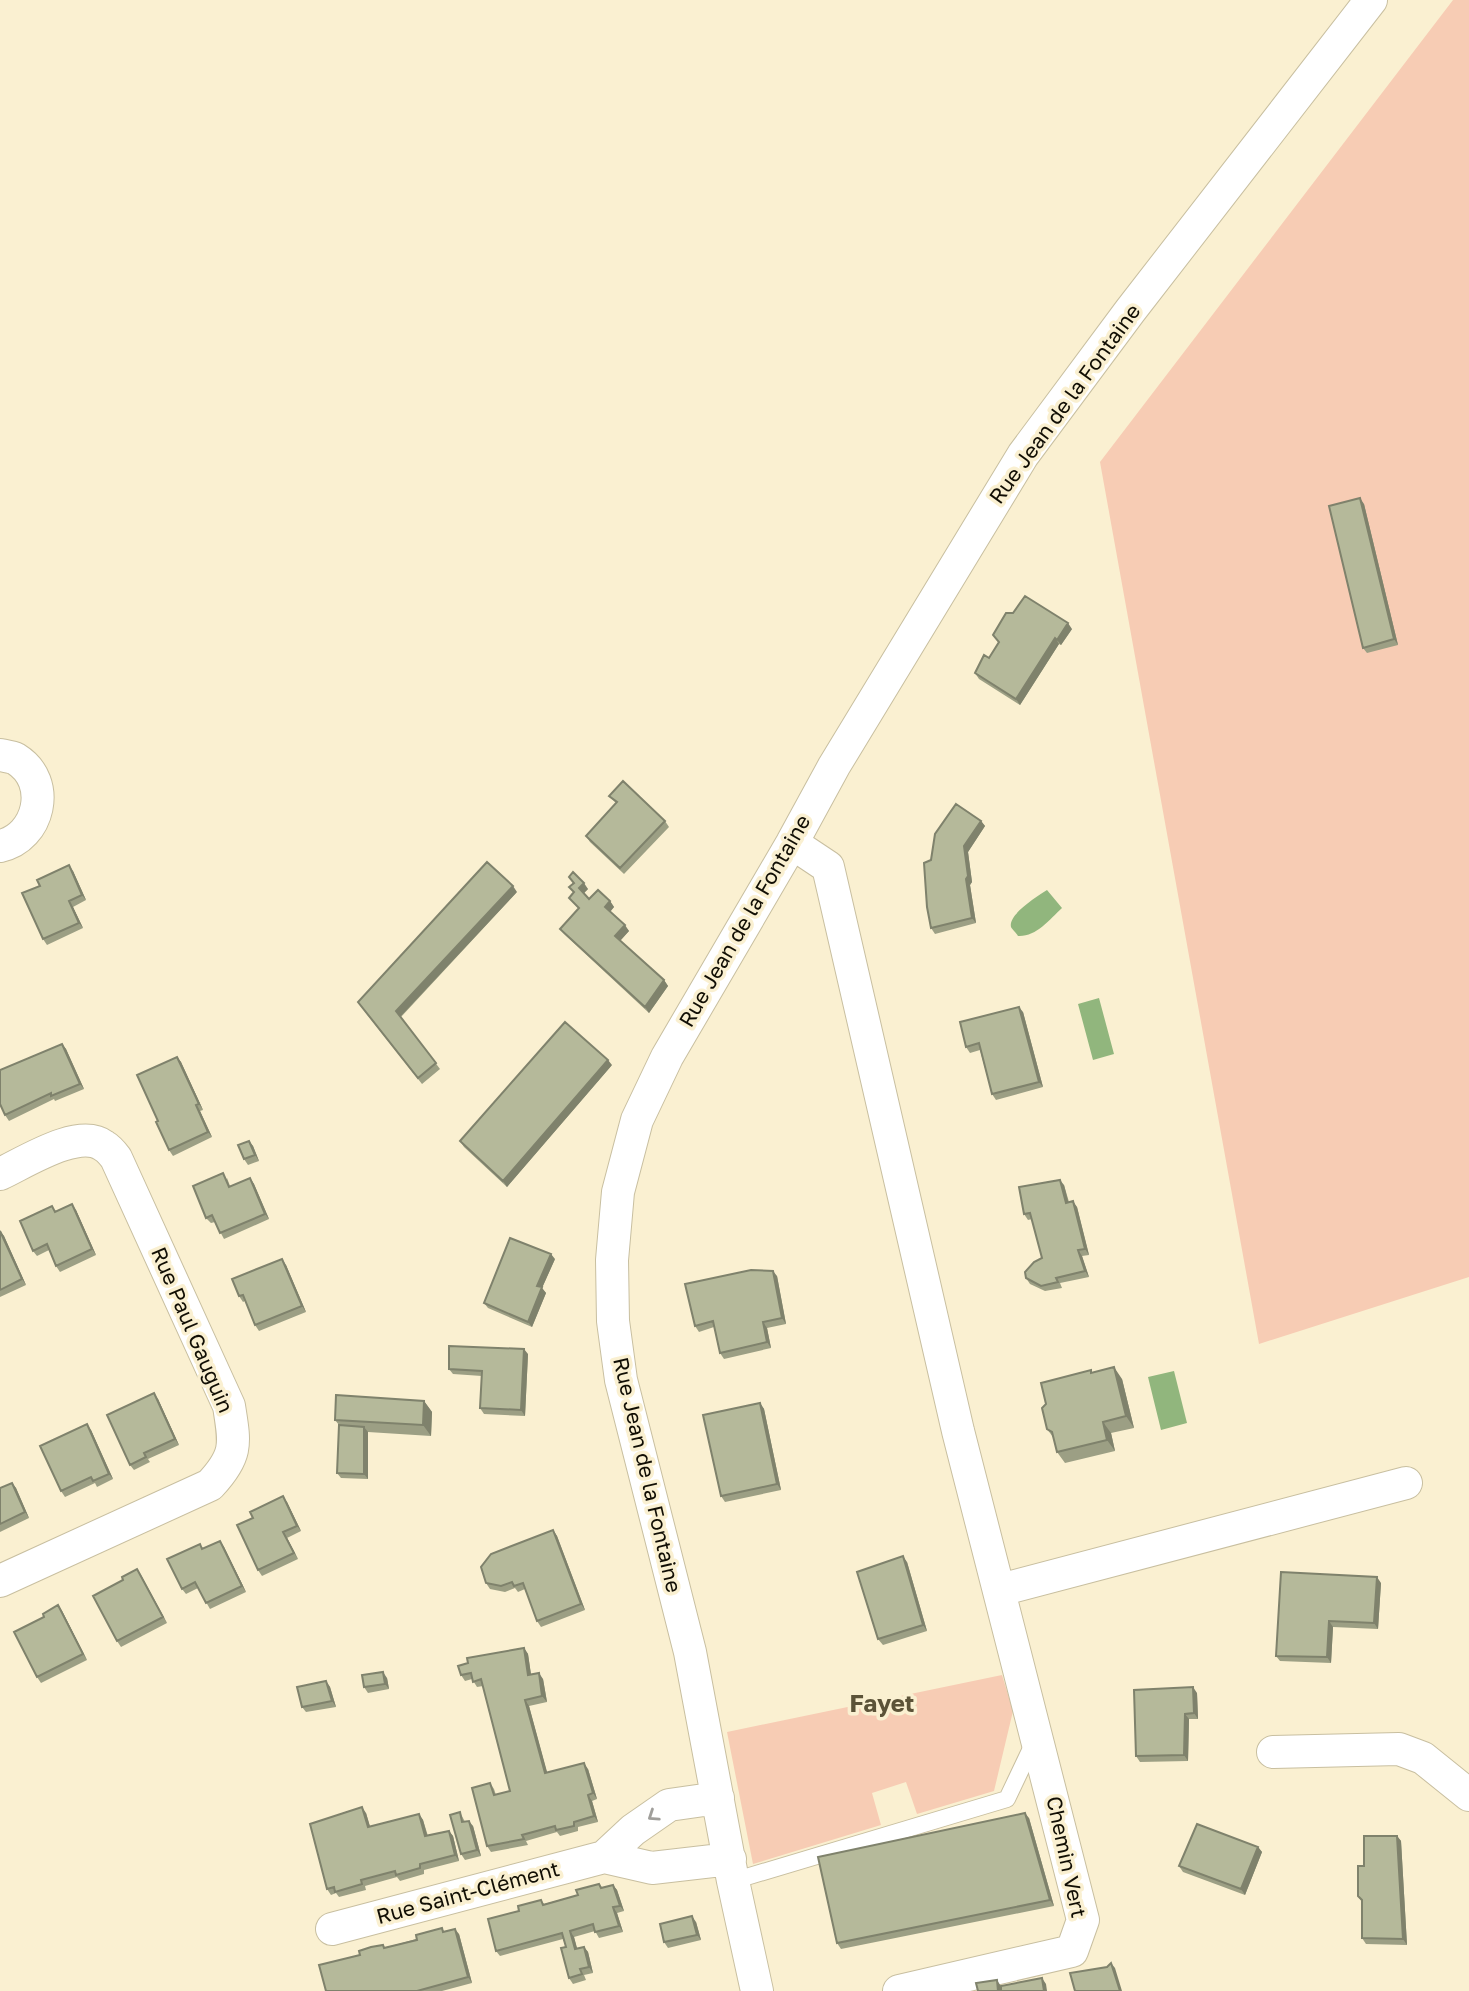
<svg xmlns="http://www.w3.org/2000/svg" width="1469" height="1991" font-family="'Golos Text',sans-serif">
	<rect width="100%" height="100%" fill="#faf0d1"/>
	<path fill="#f7ccb4" d="M1453,0H1469V1277L1259,1344L1100,462Z
		M1002,1675L1013,1711L994,1791L917,1814L906,1782L872,1793L881,1825L753,1864L727,1732Z"/>
	<path fill="#91b67d" d="M1047,890L1062,908C1049,920 1036,937 1018,936C1017,934 1012,929 1011,927C1008,914 1038,896 1047,890Z
		M1099,998L1114,1054L1093,1060L1078,1004Z
		M1174,1371L1187,1423L1161,1430L1148,1377Z"/>
	<g fill="none" stroke-linecap="round" stroke-linejoin="round">
		<defs>
			<path id="service" d="M733,1881L1007,1799L1035,1740"/>
			<path id="minor" d="M0,755C5,756 12,757 16,759C53,782 39,838 0,846
				M792,843L828,867L958,1431L1083,1920L1072,1951L899,1991
				M0,1174C24,1163 79,1127 104,1146C109,1149 113,1154 116,1158L229,1406C235,1444 238,1455 210,1485L0,1581
				M1000,1590L1406,1483
				M1273,1752L1399,1749L1423,1758L1469,1795
				M718,1798L669,1805L633,1830L604,1857L652,1868L730,1859
				M332,1929L604,1857
				M757,1991L733,1881L690,1652L621,1380L613,1321L612,1260L618,1192L637,1120L667,1057L792,843L834,766L1023,455L1130,311L1371,0"/>
		</defs>
		<use href="#service" stroke="#c8bfa0" stroke-width="18"/>
		<use href="#minor" stroke="#c8bfa0" stroke-width="34"/>
		<use href="#service" stroke="#fff" stroke-width="16"/>
		<use href="#minor" stroke="#fff" stroke-width="32"/>
	</g>
	<path fill="#9c9f84" d="M1364,504L1398,645L1367,653L1363,648Z
		M1072,629L1061,645L1059,644L1020,705L979,679L975,673L989,658L999,643L993,635Z
		M609,796L665,821L669,827L624,874L590,842L586,836L616,803Z
		M981,821L985,826L968,852L972,882L970,885L976,923L935,934L931,928V860Z
		M73,871L86,900L73,907L83,928L47,945L43,939Z
		M569,877L588,889L584,893L589,899L610,901L614,907L610,912L629,931L620,941L664,980L668,986L649,1013L564,934L560,929L579,909L569,898L574,893L569,887L573,883Z
		M517,892L401,1017L440,1069L422,1084L362,1008Z
		M1023,1012L1043,1087L996,1100L992,1094L980,1050L970,1053L966,1047Z
		M62,1044L66,1049L84,1089L55,1101L54,1099L9,1121L5,1115Z
		M177,1057L181,1062L203,1110L200,1111L212,1137L173,1156L169,1150L158,1121Z
		M612,1065L507,1187L464,1147L460,1141Z
		M249,1141L253,1146L259,1161L248,1165L244,1159Z
		M227,1178L230,1186L250,1178L254,1184L269,1219L224,1239L215,1222L211,1223L206,1218Z
		M1064,1185L1069,1202L1077,1207L1089,1255L1082,1256L1089,1277L1060,1283L1062,1288L1045,1291L1030,1284L1026,1278L1042,1258L1032,1219L1028,1220L1024,1214Z
		M76,1210L96,1255L60,1272L56,1266L49,1250L37,1256L33,1251L56,1212Z
		M0,1231L4,1236L26,1285L0,1297Z
		M555,1259L542,1288L546,1293L532,1327L488,1308L484,1303Z
		M286,1265L306,1312L259,1331L255,1325L245,1301L243,1302L239,1296Z
		M777,1276L786,1324L767,1328L771,1348L724,1359L720,1353L714,1327L699,1332L695,1326Z
		M528,1354L525,1416L484,1414L480,1408L482,1376L453,1374L449,1369Z
		M1093,1373L1122,1379L1134,1428L1111,1433L1115,1451L1065,1463L1057,1452L1053,1437L1047,1429Z
		M158,1399L179,1445L148,1459L150,1462L134,1470L130,1465Z
		M424,1401L432,1412L431,1436L368,1432V1479L341,1478L337,1473L339,1425L335,1420Z
		M760,1403L764,1409L781,1490L725,1502L721,1496Z
		M91,1430L113,1479L97,1487L95,1483L65,1497L61,1491Z
		M12,1483L16,1488L29,1518L0,1532V1488Z
		M287,1502L301,1531L287,1538L298,1559L262,1576L258,1570Z
		M553,1530L557,1536L585,1610L541,1627L537,1621L525,1589L518,1592L515,1588L505,1592L490,1589L486,1583Z
		M220,1541L224,1547L246,1592L210,1609L198,1588L186,1594L182,1589L203,1549Z
		M907,1562L927,1631L883,1645L878,1639Z
		M137,1569L167,1623L121,1647L117,1641L123,1580Z
		M1381,1583L1378,1629L1333,1627L1331,1663L1280,1661L1276,1656Z
		M58,1605L62,1611L87,1660L41,1683L37,1677L44,1617Z
		M524,1648L528,1654L531,1675L543,1679L547,1702L529,1706L547,1773L588,1769L597,1799L592,1801L598,1822L578,1827V1831L560,1836L557,1832L526,1841L528,1845L491,1852L487,1846L490,1783L494,1789L496,1795L510,1791L483,1686L477,1687L472,1679L465,1681L461,1675Z
		M387,1678L389,1689L368,1693L364,1687Z
		M326,1681L330,1687L336,1707L306,1712L302,1707Z
		M1197,1693L1198,1719H1189L1188,1761L1140,1762L1136,1756Z
		M460,1812L465,1822L473,1826L481,1856L465,1860L461,1854Z
		M366,1813L370,1827L419,1814L423,1820L428,1836L449,1831L453,1836L459,1861L424,1870V1874L400,1881L397,1877L365,1886L366,1890L339,1897L336,1893L331,1895L327,1889Z
		M1029,1818L1054,1906L841,1949L837,1943Z
		M1397,1836L1401,1841L1407,1945L1366,1944L1362,1938V1902L1358,1896L1364,1866Z
		M1258,1847L1262,1852L1245,1895L1183,1872L1179,1866Z
		M599,1884L602,1888L613,1885L617,1890L624,1911L617,1913L623,1932L599,1938L595,1931L574,1937L577,1949L584,1947L588,1952L593,1973L584,1975L586,1980L573,1984L569,1978L566,1947L563,1939L500,1956L496,1951L541,1900L544,1904L578,1895Z
		M696,1922L701,1940L668,1948L664,1942Z
		M444,1931L459,1934L472,1983L442,1991H326L360,1955Z"/>
	<path fill="#7f826c" d="M1360,498L1364,504L1398,645L1394,639Z
		M1068,623L1072,629L1061,645L1057,640Z
		M1055,638L1059,644L1020,705L1016,699Z
		M981,821L985,826L968,852L972,882L970,885L976,923L972,918L966,879L964,846Z
		M69,865L73,871L86,900L82,895Z
		M584,883L588,889L583,894L579,888Z
		M513,886L517,892L400,1017L396,1011Z
		M69,901L73,907L83,928L79,923Z
		M610,901L614,907L609,913L605,907Z
		M625,925L629,931L619,942L615,936Z
		M664,980L668,986L649,1013L645,1007Z
		M1019,1007L1023,1012L1043,1087L1039,1082Z
		M62,1044L66,1049L84,1089L80,1084Z
		M177,1057L181,1062L203,1110L199,1104Z
		M608,1060L612,1065L507,1187L503,1181Z
		M196,1105L200,1111L212,1137L208,1132Z
		M249,1141L253,1146L259,1161L255,1155Z
		M250,1178L254,1184L269,1219L265,1214Z
		M1060,1180L1064,1185L1070,1209L1066,1203Z
		M1073,1201L1077,1207L1089,1255L1085,1249Z
		M72,1204L76,1210L96,1255L92,1249Z
		M0,1231L4,1236L26,1285L22,1279Z
		M1078,1250L1082,1256L1089,1277L1085,1271Z
		M551,1254L555,1259L542,1288L546,1293L532,1327L528,1322L537,1286Z
		M282,1259L286,1265L306,1312L302,1306Z
		M773,1271L777,1276L786,1324L782,1318Z
		M763,1322L767,1328L771,1348L767,1342Z
		M524,1349L528,1354L525,1416L521,1410Z
		M1114,1367L1122,1379L1134,1428L1126,1416Z
		M154,1393L158,1399L179,1445L175,1439Z
		M424,1401L432,1412L431,1436L423,1425Z
		M760,1403L764,1409L781,1490L777,1484Z
		M1103,1422L1111,1433L1115,1451L1107,1440Z
		M87,1424L91,1430L113,1479L109,1474Z
		M364,1427L368,1432V1479L364,1474Z
		M12,1483L16,1488L29,1518L25,1512Z
		M283,1496L287,1502L301,1531L297,1526Z
		M553,1530L557,1536L585,1610L581,1604Z
		M283,1532L287,1538L298,1559L294,1553Z
		M220,1541L224,1547L246,1592L242,1586Z
		M903,1556L907,1562L927,1631L923,1625Z
		M137,1569L141,1575L167,1623L163,1617Z
		M1377,1577L1381,1583L1378,1629L1374,1623Z
		M58,1605L62,1611L87,1660L83,1654Z
		M1329,1621L1333,1627L1331,1663L1327,1657Z
		M524,1648L528,1654L532,1681L528,1675Z
		M383,1672L387,1678L389,1689L385,1684Z
		M539,1673L543,1679L547,1702L542,1696Z
		M326,1681L330,1687L336,1707L332,1701Z
		M1193,1687L1197,1693L1198,1719L1194,1713Z
		M525,1700L529,1706L549,1779L545,1773Z
		M1185,1714L1189,1719L1188,1761L1184,1755Z
		M584,1763L588,1769L597,1799L593,1793Z
		M588,1795L592,1801L598,1822L594,1816Z
		M362,1807L366,1813L372,1833L368,1827Z
		M1025,1813L1029,1818L1054,1906L1050,1900Z
		M419,1814L423,1820L429,1842L425,1836Z
		M469,1821L473,1826L481,1856L477,1850Z
		M449,1831L453,1836L459,1861L455,1855Z
		M1397,1836L1401,1841L1407,1945L1403,1939Z
		M1258,1847L1262,1852L1245,1895L1241,1889Z
		M613,1885L617,1890L624,1911L620,1906Z
		M613,1907L617,1913L623,1932L619,1926Z
		M692,1916L696,1922L701,1940L697,1935Z
		M455,1929L459,1934L472,1983L468,1977Z
		M570,1931L574,1937L579,1955L575,1949Z
		M584,1947L588,1952L593,1973L589,1967Z
		M1111,1963L1115,1968L1122,1991H1120Z
		M1042,1978L1046,1984L1047,1991H1044Z
		M997,1980L1004,1991H998Z"/>
	<path fill="#b5b99a" stroke="#7f826c" stroke-width="2" d="M1360,498L1394,639L1363,648L1329,506Z
		M1025,596L1068,623L1057,640L1055,638L1016,699L975,673L984,655L989,658L999,642L993,635L1006,613H1013Z
		M623,781L665,821L620,868L586,836L617,802L609,796Z
		M956,804L981,821L964,846L968,876L966,879L972,918L931,928L927,907L924,863L931,860L935,834Z
		M487,862L513,886L396,1011L436,1063L418,1078L358,1002Z
		M69,865L82,895L69,901L79,923L43,939L22,893L40,886L37,880Z
		M573,872L584,883L579,888L589,899L598,890L610,901L605,907L625,925L615,936L664,980L645,1007L560,929L579,908L569,898L574,892L569,887L574,883L569,877Z
		M1019,1007L1039,1082L992,1094L979,1043L966,1047L960,1022Z
		M565,1022L608,1060L503,1181L460,1141Z
		M62,1044L80,1084L51,1096V1093L5,1115L0,1104V1070Z
		M177,1057L199,1104L196,1105L208,1132L169,1150L156,1122L158,1121L137,1075Z
		M249,1141L255,1155L244,1159L238,1145Z
		M223,1173L229,1187L250,1178L265,1214L220,1233L212,1215L206,1218L193,1186Z
		M1060,1180L1066,1203L1073,1201L1085,1249L1078,1250L1085,1271L1056,1278L1058,1282L1041,1286L1026,1278L1025,1272L1034,1262L1042,1258L1030,1213L1024,1214L1019,1187Z
		M72,1204L92,1249L56,1266L47,1244L33,1251L20,1221L52,1206L55,1212Z
		M0,1231L22,1279L0,1290Z
		M510,1238L551,1254L537,1286L542,1287L528,1322L484,1303Z
		M282,1259L302,1306L255,1325L243,1295L239,1296L232,1279Z
		M751,1270L773,1271L782,1318L763,1322L767,1342L720,1353L713,1321L695,1326L685,1284Z
		M449,1346L524,1349L521,1410L480,1408L482,1371L449,1369Z
		M1114,1367L1126,1416L1103,1422L1107,1440L1057,1452L1052,1432L1047,1429L1042,1408L1046,1404L1041,1383L1091,1370V1373Z
		M154,1393L175,1439L144,1453L146,1457L130,1465L107,1415Z
		M336,1395L424,1401L423,1425L335,1420Z
		M760,1403L777,1484L721,1496L703,1415Z
		M87,1424L109,1474L93,1481L91,1477L61,1491L40,1446Z
		M339,1425L364,1427V1474L337,1473Z
		M12,1483L25,1512L0,1524V1488Z
		M283,1496L297,1526L283,1532L294,1553L258,1570L237,1525L253,1518L250,1512Z
		M553,1530L581,1604L537,1621L523,1583L514,1586L512,1582L501,1586L486,1583L481,1567L491,1554Z
		M220,1541L242,1586L206,1603L195,1582L182,1589L167,1559L200,1544L202,1549Z
		M903,1556L923,1625L878,1639L857,1572Z
		M137,1569L163,1617L117,1641L93,1596L123,1580L122,1577Z
		M1281,1572L1377,1577L1374,1623L1329,1621L1327,1657L1276,1656Z
		M58,1605L83,1654L37,1677L14,1632L44,1617L43,1614Z
		M524,1648L528,1675L539,1673L542,1696L525,1700L545,1773L584,1763L593,1793L588,1795L594,1816L574,1822V1826L556,1830L555,1826L522,1835L524,1839L487,1846L472,1788L490,1783L494,1795L510,1791L481,1679L473,1682L471,1673L461,1675L458,1666L468,1663L467,1658Z
		M383,1672L385,1684L364,1687L362,1675Z
		M326,1681L332,1701L302,1707L297,1687Z
		M1193,1687L1194,1713L1185,1714L1184,1755L1136,1756L1134,1690Z
		M362,1807L368,1827L419,1814L425,1836L449,1831L455,1855L420,1864V1868L396,1875L395,1871L361,1880L362,1884L335,1892L334,1887L327,1889L310,1824Z
		M460,1812L462,1822L469,1821L477,1850L461,1854L450,1815Z
		M1025,1813L1050,1900L837,1943L818,1857Z
		M1197,1824L1258,1847L1241,1889L1179,1866Z
		M1364,1836H1397L1403,1939L1362,1938V1900L1358,1896V1866H1364Z
		M599,1884L601,1888L613,1885L620,1906L613,1907L619,1926L595,1932L593,1924L570,1931L575,1949L584,1947L589,1967L580,1969L582,1974L569,1978L561,1948L566,1947L562,1933L496,1951L488,1919L519,1911L518,1906L541,1900L543,1905L578,1895L576,1890Z
		M692,1916L697,1935L664,1942L660,1924Z
		M442,1928L443,1932L455,1929L468,1977L417,1991H326L319,1965L360,1955L359,1951L371,1947L383,1945L384,1948L417,1940L416,1935Z
		M1111,1963L1120,1991H1075L1070,1973L1107,1967Z
		M1042,1978L1044,1991H1001V1986Z
		M997,1980L998,1991H978L976,1983Z"/>
	<defs><path id="oneway-chevron" d="M-2-3.5L2.5 0L-2 3.5" fill="none" stroke-width="1.6" stroke-linecap="round" stroke-linejoin="round" transform="scale(1.75)"/></defs>
	<use stroke="#a09f9b" href="#oneway-chevron" transform="translate(653 1816) rotate(146)"/>
	<g text-anchor="middle" stroke-width="7" stroke-linejoin="round" paint-order="stroke">
		<g font-size="21" fill="#110e04" stroke="#faf0d1">
			<text transform="translate(1065 404) rotate(-54)" y="7">Rue Jean de la Fontaine</text>
			<text transform="translate(745 921) rotate(-60)" y="7">Rue Jean de la Fontaine</text>
			<text transform="translate(192 1330) rotate(67)" y="7">Rue Paul Gauguin</text>
			<text transform="translate(647 1475) rotate(77)" y="7">Rue Jean de la Fontaine</text>
			<text transform="translate(1066 1857) rotate(78)" y="7">Chemin Vert</text>
			<text transform="translate(468 1893) rotate(-15)" y="7">Rue Saint-Clément</text>
		</g>
		<g font-size="24" font-weight="bold" fill="#5c5338" stroke="#faf0d1">
			<text x="882" y="1712">Fayet</text>
		</g>
	</g>
</svg>
